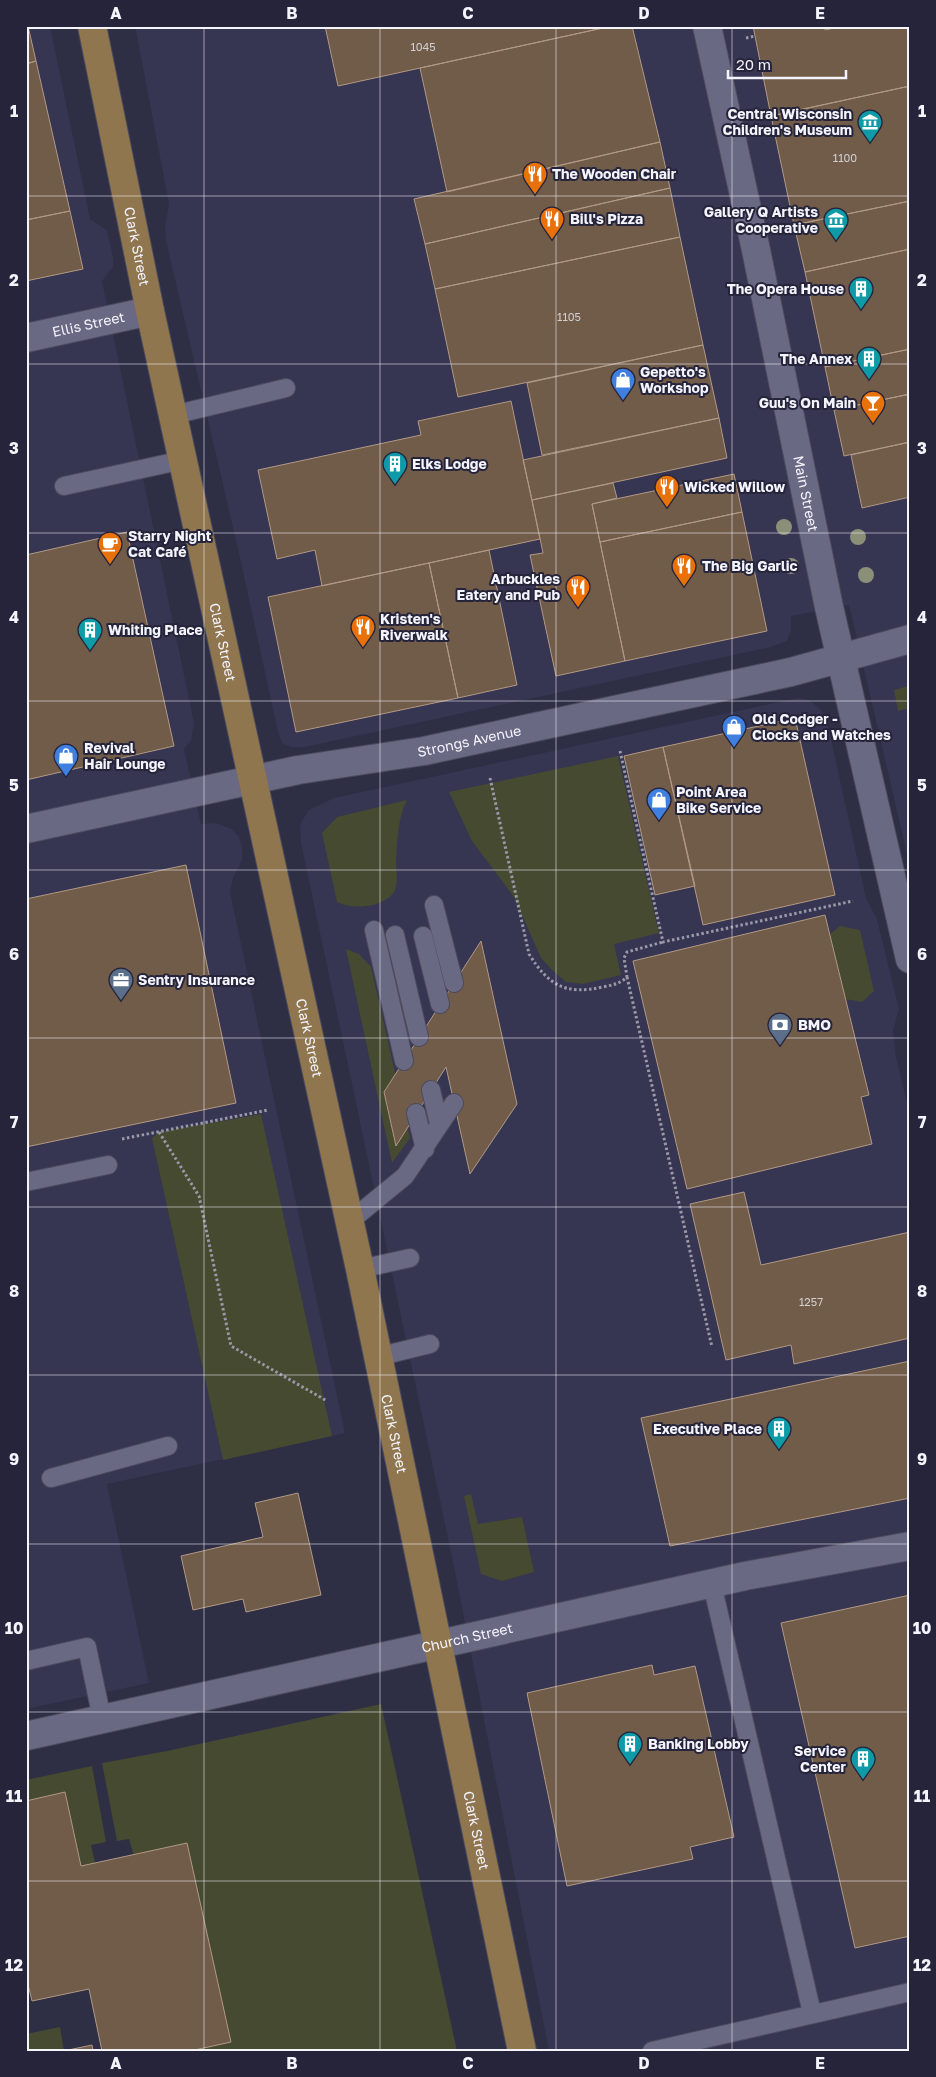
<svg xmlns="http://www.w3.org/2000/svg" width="936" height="2077" font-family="'Golos Text',sans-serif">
	<rect width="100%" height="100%" fill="#2e2e45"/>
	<path fill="#363552" d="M26,26H50L90,219L107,230L113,257V267L102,281L194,723L191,741L184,749L201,824L216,823L232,829L239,837L242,847V860L233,878L230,892L345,1433L107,1484L149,1683L26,1709Z
		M135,26H910V867L849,605L791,616V630L787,641L771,647L305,747H291L282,743L278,732L238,549L166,241L165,227L169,204Z
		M798,698L809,700L821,710L829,730L866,898L877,919L899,1009L893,1031L896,1057L910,1115V2051H549L454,1567L301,843L300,824L309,810L334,798Z"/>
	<path fill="#464a30" d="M910,681V708L898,711L894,690L908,686Z
		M618,756L659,933L614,944L621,975L583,984L566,982L552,970L541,958L514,897L472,841L449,792Z
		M407,800C398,817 397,842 396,861C396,871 399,883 394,892C388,901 376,905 367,906C356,907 347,907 337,902L322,833L337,817Z
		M840,926L860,930L874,991L862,1002L845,999L830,934Z
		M346,949L359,954L371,967L410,1138L392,1163Z
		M261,1114L332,1436L223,1460L152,1138L159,1132Z
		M471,1494L478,1524L522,1517L534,1572L502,1581L481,1574L464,1496Z
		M381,1704L457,2051H190L129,1839L117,1841L102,1763L167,1751Z
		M92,1766L106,1842L91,1845L95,1863L81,1866L65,1793L26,1801V1780Z
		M60,2027L64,2051H26V2034Z"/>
	<path fill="#715b49" stroke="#b19985" d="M26,26H28L36,61L26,64Z
		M325,26H612L338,86Z
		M612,26H632L660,142L447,192L420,68Z
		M753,26H824L825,30L844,26H910V86L771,116Z
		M36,61L70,211L26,220V64Z
		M910,86V201L794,225L771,116Z
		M660,142L670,188L425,244L414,199Z
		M670,188L680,237L435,289L425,244Z
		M910,201V249L805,272L794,225Z
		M70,211L83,269L26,281V220Z
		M680,237L703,345L458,397L435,289Z
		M910,249V349L825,367L805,272Z
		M703,345L719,418L542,455L527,383Z
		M910,349V394L834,410L825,367Z
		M910,394V442L844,456L834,410Z
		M511,401L540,539L322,586L315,550L277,559L258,470L421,435L418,421Z
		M719,418L727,458L532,500L523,460Z
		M910,442V497L862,508L851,455Z
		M734,474L742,512L600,542L592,504Z
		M613,483L617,498L592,504L625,661L556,676L530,555L543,553L532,500Z
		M742,512L767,631L625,661L600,542Z
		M127,532L174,746L26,780V555Z
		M489,550L517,685L458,698L429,563Z
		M429,563L458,698L296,732L268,597Z
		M795,718L835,895L703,925L663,747Z
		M663,747L695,886L655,895L624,756Z
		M186,865L236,1103L26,1147V899Z
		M825,915L869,1095L861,1097L872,1144L687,1189L633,961Z
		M481,941L517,1104L470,1174L446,1067L396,1146L384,1092Z
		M744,1192L761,1265L910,1232V1338L794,1364L791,1345L726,1360L690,1204Z
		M910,1361V1498L670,1546L641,1418Z
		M298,1493L321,1595L246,1612L243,1599L193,1610L181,1556L263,1537L255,1503Z
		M910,1595V1936L855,1948L781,1623Z
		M652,1665L654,1675L695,1666L734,1837L690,1847L693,1859L567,1886L527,1693Z
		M65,1792L81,1866L187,1843L231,2042L190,2051H102L89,1989L32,2001L26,1976V1801Z
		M92,2045L93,2051H64L73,2049Z"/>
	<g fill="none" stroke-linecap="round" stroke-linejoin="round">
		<defs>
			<path id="service" d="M173,415L286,388
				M64,486L183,460
				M434,905L454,983
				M374,930L404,1061
				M395,935L419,1037
				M423,936L440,1004
				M431,1090L439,1124
				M416,1113L425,1149
				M26,1182L108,1165
				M349,1222L405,1176L454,1103
				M360,1269L410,1258
				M377,1357L430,1344
				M51,1478L168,1446
				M712,1584L812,2013
				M26,1661L87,1647L102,1719
				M652,2051L910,1992"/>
			<g id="minor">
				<path id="s1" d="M707,26L756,250L829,607L910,959"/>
				<path id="s2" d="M26,338L150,311"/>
				<path id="s3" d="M26,829L298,770L424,751L791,672L910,639"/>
				<path id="s4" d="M26,1736L745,1576L910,1546"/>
			</g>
			<g id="primary">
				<path id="s5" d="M92,26L150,311L360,1269L522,2051"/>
			</g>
		</defs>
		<use href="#service" stroke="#4c4b5d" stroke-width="20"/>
		<use href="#minor" stroke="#4c4b5d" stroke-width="30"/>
		<use href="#primary" stroke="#4c4b5d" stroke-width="30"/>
		<path stroke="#9999a8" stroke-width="3" stroke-dasharray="2.5 2.5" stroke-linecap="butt" d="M746,38L755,36
			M620,751L663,942L853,901
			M490,778L529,954C549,986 565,995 603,987C612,985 620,984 627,977L624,958L627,952L663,942
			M627,977L712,1347
			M159,1132L199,1196L231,1346L327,1401
			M122,1139L268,1110"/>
		<use href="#service" stroke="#696983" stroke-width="18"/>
		<use href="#minor" stroke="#696983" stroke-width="28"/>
		<use href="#primary" stroke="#90764e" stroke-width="28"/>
	</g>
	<g fill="#8b8f78">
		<circle cx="784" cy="527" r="8"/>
		<circle cx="858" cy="537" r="8"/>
		<circle cx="791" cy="566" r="8"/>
		<circle cx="866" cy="575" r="8"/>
	</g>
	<path fill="none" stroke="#f4f4fd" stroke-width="1" stroke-opacity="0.55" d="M204,26V2051M380,26V2051M556,26V2051M732,26V2051M26,196H910M26,364H910M26,533H910M26,701H910M26,870H910M26,1038H910M26,1207H910M26,1375H910M26,1544H910M26,1712H910M26,1881H910"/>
	<defs>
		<symbol id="museum-pin" viewBox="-11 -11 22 30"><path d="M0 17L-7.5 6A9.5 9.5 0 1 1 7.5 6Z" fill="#0f9aa8" stroke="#25243a"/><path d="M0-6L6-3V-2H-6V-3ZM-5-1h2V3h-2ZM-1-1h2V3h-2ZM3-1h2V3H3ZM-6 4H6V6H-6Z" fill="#fff"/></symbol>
		<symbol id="restaurant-pin" viewBox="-11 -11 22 30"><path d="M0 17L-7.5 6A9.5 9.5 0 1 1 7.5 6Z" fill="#e8710a" stroke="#25243a"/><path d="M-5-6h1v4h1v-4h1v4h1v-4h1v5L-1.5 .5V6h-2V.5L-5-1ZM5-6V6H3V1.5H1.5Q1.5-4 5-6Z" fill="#fff"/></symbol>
		<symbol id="building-pin" viewBox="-11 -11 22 30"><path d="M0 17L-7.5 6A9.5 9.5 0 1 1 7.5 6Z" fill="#0f9aa8" stroke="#25243a"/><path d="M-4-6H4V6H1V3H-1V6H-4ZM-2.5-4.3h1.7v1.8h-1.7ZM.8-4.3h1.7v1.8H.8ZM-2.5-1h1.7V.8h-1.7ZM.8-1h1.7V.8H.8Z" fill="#fff"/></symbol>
		<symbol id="shop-pin" viewBox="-11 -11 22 30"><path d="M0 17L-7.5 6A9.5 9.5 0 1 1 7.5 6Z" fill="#3f7fe0" stroke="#25243a"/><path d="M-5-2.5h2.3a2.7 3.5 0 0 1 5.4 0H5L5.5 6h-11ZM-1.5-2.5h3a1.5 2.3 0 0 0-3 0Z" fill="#fff"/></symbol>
		<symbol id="bar-pin" viewBox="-11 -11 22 30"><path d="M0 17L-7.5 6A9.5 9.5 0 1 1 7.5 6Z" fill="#e8710a" stroke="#25243a"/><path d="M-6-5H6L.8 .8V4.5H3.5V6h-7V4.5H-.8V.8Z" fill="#fff"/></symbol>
		<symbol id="cafe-pin" viewBox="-11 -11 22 30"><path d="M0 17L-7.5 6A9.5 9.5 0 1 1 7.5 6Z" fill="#e8710a" stroke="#25243a"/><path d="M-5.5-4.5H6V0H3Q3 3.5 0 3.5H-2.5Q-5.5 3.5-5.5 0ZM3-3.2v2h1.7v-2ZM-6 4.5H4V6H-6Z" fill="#fff"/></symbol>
		<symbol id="office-pin" viewBox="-11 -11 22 30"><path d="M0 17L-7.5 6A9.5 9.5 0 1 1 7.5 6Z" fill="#5c6f8a" stroke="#25243a"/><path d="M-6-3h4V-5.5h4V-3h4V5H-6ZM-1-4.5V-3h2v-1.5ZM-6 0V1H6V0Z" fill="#fff"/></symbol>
		<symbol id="bank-pin" viewBox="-11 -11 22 30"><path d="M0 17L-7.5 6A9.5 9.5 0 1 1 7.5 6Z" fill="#5c6f8a" stroke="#25243a"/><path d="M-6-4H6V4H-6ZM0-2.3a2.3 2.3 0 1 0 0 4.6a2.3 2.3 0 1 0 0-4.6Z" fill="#fff"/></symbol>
	</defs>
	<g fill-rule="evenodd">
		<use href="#museum-pin" x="856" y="108" width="28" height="38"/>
		<use href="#restaurant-pin" x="521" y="160" width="28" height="38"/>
		<use href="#restaurant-pin" x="538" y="205" width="28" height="38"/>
		<use href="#museum-pin" x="822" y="206" width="28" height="38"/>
		<use href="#building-pin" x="847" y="275" width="28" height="38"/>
		<use href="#building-pin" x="855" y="345" width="28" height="38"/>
		<use href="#shop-pin" x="609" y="366" width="28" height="38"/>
		<use href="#bar-pin" x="859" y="389" width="28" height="38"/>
		<use href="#building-pin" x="381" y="450" width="28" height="38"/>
		<use href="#restaurant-pin" x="653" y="473" width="28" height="38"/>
		<use href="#cafe-pin" x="96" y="530" width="28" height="38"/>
		<use href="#restaurant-pin" x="670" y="552" width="28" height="38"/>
		<use href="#restaurant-pin" x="564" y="573" width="28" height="38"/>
		<use href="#restaurant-pin" x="349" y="613" width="28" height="38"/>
		<use href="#building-pin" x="76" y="616" width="28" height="38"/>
		<use href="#shop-pin" x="720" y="713" width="28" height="38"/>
		<use href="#shop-pin" x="52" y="742" width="28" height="38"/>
		<use href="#shop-pin" x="645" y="786" width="28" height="38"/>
		<use href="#office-pin" x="107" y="966" width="28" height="38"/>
		<use href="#bank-pin" x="766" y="1011" width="28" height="38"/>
		<use href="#building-pin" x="765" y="1415" width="28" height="38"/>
		<use href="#building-pin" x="616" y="1730" width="28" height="38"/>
		<use href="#building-pin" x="849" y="1745" width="28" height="38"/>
	</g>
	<g text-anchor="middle" stroke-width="4" stroke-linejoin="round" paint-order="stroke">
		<g font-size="11" fill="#d3ced0">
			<text x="423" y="51">1045</text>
			<text x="845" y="162">1100</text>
			<text x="569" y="321">1105</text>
			<text x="811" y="1306">1257</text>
		</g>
		<g font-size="14" font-weight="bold" fill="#f4f4fd" stroke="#25243a" text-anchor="start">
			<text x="852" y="119" text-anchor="end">Central Wisconsin<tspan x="852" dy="16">Children's Museum</tspan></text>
			<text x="552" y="179">The Wooden Chair</text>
			<text x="818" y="217" text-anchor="end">Gallery Q Artists<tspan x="818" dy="16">Cooperative</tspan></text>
			<text x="570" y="224">Bill's Pizza</text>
			<text x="844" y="294" text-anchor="end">The Opera House</text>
			<text x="852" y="364" text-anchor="end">The Annex</text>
			<text x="640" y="377">Gepetto's<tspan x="640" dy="16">Workshop</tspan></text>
			<text x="856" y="408" text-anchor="end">Guu's On Main</text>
			<text x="412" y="469">Elks Lodge</text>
			<text x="684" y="492">Wicked Willow</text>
			<text x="128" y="541">Starry Night<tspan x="128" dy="16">Cat Café</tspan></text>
			<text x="702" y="571">The Big Garlic</text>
			<text x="560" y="584" text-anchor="end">Arbuckles<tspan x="560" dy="16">Eatery and Pub</tspan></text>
			<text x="380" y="624">Kristen's<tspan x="380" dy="16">Riverwalk</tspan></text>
			<text x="108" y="635">Whiting Place</text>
			<text x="752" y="724">Old Codger -<tspan x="752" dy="16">Clocks and Watches</tspan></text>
			<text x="84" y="753">Revival<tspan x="84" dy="16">Hair Lounge</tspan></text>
			<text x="676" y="797">Point Area<tspan x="676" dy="16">Bike Service</tspan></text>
			<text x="138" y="985">Sentry Insurance</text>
			<text x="798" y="1030">BMO</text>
			<text x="762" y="1434" text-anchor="end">Executive Place</text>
			<text x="648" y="1749">Banking Lobby</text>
			<text x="846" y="1756" text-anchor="end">Service<tspan x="846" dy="16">Center</tspan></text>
		</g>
		<g font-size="14" fill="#f4f4fd" stroke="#25243a">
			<text dy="5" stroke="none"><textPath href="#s5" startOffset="225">Clark Street</textPath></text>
			<text dy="5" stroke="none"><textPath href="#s2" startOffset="64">Ellis Street</textPath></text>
			<text dy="5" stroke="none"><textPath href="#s1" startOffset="478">Main Street</textPath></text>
			<text dy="5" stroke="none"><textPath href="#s5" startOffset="630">Clark Street</textPath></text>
			<text dy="5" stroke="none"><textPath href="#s3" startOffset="452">Strongs Avenue</textPath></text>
			<text dy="5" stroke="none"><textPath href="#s5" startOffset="1035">Clark Street</textPath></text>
			<text dy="5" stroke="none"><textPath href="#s5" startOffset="1440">Clark Street</textPath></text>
			<text dy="5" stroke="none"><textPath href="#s4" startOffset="452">Church Street</textPath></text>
			<text dy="5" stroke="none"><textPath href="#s5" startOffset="1845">Clark Street</textPath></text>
		</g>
	</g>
	<rect width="936" height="2077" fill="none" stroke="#25243a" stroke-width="55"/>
	<path d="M728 70v8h118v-8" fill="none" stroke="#f4f4fd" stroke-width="2.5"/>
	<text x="736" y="70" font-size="15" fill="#f4f4fd" stroke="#25243a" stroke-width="4" paint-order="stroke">20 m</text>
	<rect x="28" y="28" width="880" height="2022" fill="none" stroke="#f4f4fd" stroke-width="2"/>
	<g font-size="16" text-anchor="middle" font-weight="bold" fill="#f4f4fd">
		<text x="116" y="19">A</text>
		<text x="292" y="19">B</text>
		<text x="468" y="19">C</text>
		<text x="644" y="19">D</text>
		<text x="820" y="19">E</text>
		<text x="14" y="117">1</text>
		<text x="922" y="117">1</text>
		<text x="14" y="286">2</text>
		<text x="922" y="286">2</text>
		<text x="14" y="454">3</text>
		<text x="922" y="454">3</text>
		<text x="14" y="623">4</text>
		<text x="922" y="623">4</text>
		<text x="14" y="791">5</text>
		<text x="922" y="791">5</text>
		<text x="14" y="960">6</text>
		<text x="922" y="960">6</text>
		<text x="14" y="1128">7</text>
		<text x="922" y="1128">7</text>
		<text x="14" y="1297">8</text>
		<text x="922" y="1297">8</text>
		<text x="14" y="1465">9</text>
		<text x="922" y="1465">9</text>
		<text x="14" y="1634">10</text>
		<text x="922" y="1634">10</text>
		<text x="14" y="1802">11</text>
		<text x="922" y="1802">11</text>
		<text x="14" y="1971">12</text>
		<text x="922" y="1971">12</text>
		<text x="116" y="2069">A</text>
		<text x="292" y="2069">B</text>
		<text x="468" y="2069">C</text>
		<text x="644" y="2069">D</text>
		<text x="820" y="2069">E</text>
	</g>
</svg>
